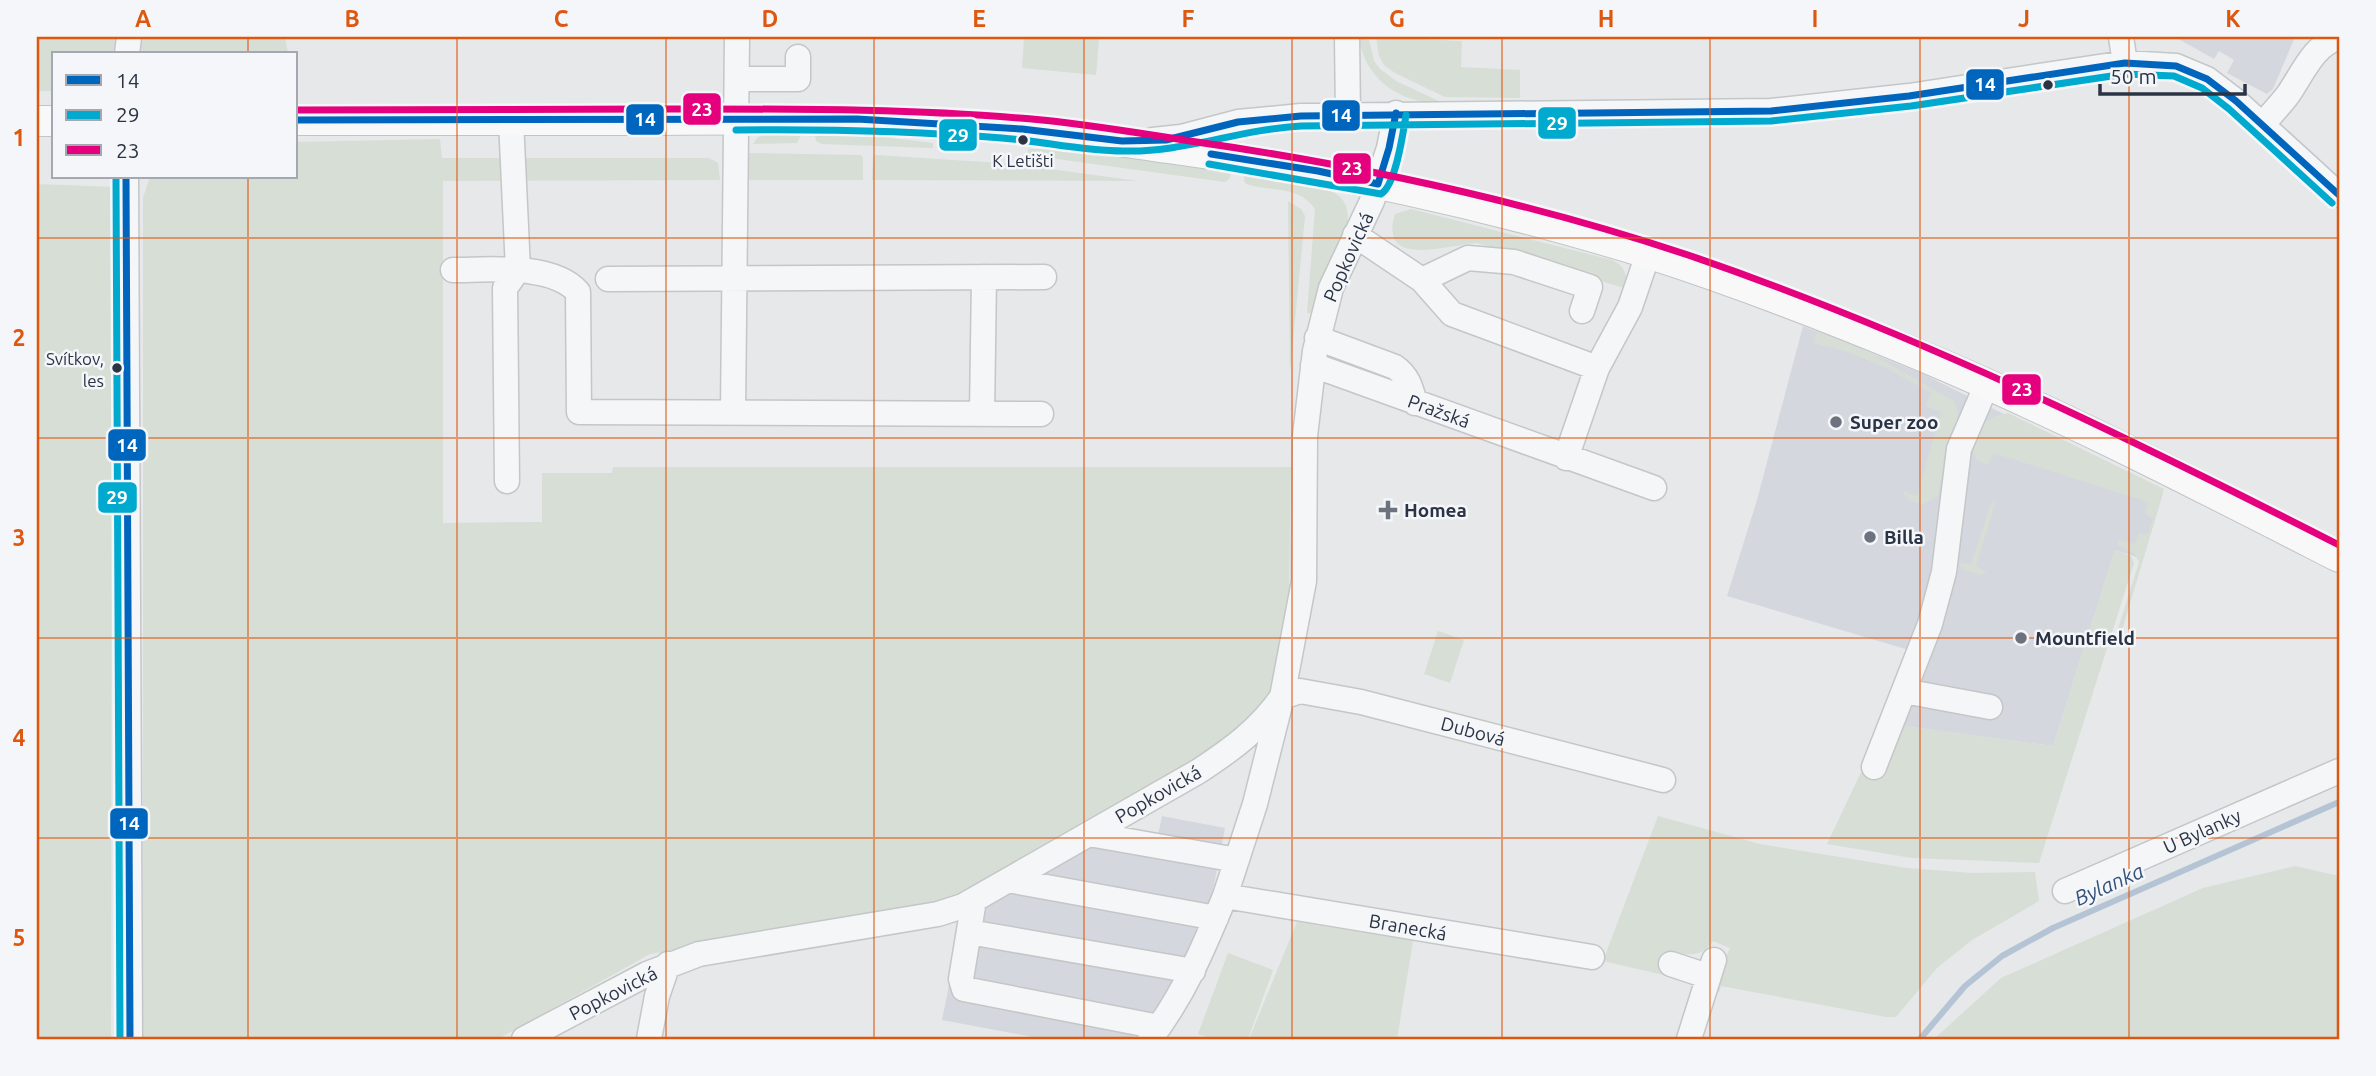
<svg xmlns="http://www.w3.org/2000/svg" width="2376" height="1076" font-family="Ubuntu,sans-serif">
	<rect width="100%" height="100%" fill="#e6e8ea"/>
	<path fill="#d4d7dd" d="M2175,37H2295L2273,89L2267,94L2227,73L2234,60L2219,51L2214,59Z
		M1803,326L1923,374L2163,493L2143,559L2115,550L2053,746L1904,726L1883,774L1909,650L1727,596L1757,500Z
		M1162,816L1225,828L1211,901L1169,994L1130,1039H1044L942,1020L964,911L1104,832L1157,840Z"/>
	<path fill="#d6ded6" d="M37,37H285L288,54H54V91H37Z
		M1024,37L1099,39L1096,75L1022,68Z
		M1376,37L1462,41L1461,67L1520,70V98L1445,97L1395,73L1384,65L1379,56Z
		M1359,38L1369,40L1374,61L1380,69L1396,81L1443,103C1401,104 1366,81 1359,38Z
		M801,135L797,143L753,144L758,137L762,136Z
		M815,135L883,137L933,143V148L822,144L816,141Z
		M440,139L442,158H709L718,163L720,180L443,181V523L542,522V473H612L613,467H1291L1289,594L1275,686L1251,723L1202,763L965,902L650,954L498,1039H143V198L150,177H296V142Z
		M1061,148L1231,171L1230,178L1225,182L1028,155V149Z
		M748,153L861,155L863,158V180H744Z
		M875,155L1015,164L1138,181L872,180L873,158Z
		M1244,173C1265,177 1328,183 1341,198C1349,206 1348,219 1347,229L1318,314L1307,313L1315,209C1299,185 1271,192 1246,184L1244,181Z
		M37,184L112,187L111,1039H37Z
		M1288,201L1301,209L1305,216L1290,372Z
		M1411,209L1612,260C1625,266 1627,275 1627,289L1477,243C1449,244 1378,270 1395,214Z
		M1818,329L1861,348L1954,401L1958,411V423L1944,462L1938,496L1922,505L1909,500L1904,494V491L1917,496L1941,412L1926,406L1931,393L1886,368L1848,352L1813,343Z
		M2008,413L2164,489L2121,634L2117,632L2139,562L2134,553L2117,545L2119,540L2134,544L2139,533L2148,534L2153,518L2145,514L2148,502L1993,453L1988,465L1978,461L1972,450C1976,429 1986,416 2008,413Z
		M1992,500L1996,502L1976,566L1987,572L1979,575L1962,569L1959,563L1971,564Z
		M2115,550L2131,556L2134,563L2039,863L1912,858L1827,844L1864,766L1884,773L1904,726L2053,746Z
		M1438,631L1464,640L1450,683L1424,674Z
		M1658,816L1760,844L1907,868L1972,873L2035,872L2039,901L1972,940L1937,968L1896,1017H1886L1721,986L1719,992L1713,991L1718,972L1730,948L1713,941C1702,958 1688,955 1670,952L1664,975L1603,961Z
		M2295,866L2339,876V1039H1934L2001,978L2203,888Z
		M1297,922L1413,941L1397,1039H1249Z
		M1228,953L1273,970L1248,1039H1213L1198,1034Z"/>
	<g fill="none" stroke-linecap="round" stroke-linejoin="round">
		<path stroke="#b4c4d5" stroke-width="6" d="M1920,1039L1965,986L2002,956L2053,928L2339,802"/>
		<defs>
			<path id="minor" d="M1347,37L1348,114
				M2121,37L2125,63
				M127,54L129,37
				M737,79H798V57
				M2261,126C2270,116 2279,106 2287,96C2301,77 2314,43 2339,38
				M1153,140L1181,137L1238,122L1301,116L1771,111L1909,96L2125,63L2176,66L2207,79L2236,101L2339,195
				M126,177L130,1039
				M1355,235L1422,280L1452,314L1597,368
				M453,270C489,270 552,263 578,292L579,412L1041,414
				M608,279L1044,277
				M1422,280L1468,258L1514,262L1590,287L1582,311
				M1317,338L1395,367C1408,376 1411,388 1415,403
				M1313,365L1654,488
				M733,412L737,37
				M982,414L984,277
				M1566,458L1597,368L1630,307L1648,254
				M507,481L505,288L518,270L511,120
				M1904,691L1990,707
				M1874,767L1930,624L1944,572L1959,449L1987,384
				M1089,834L1237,860
				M1008,880L1216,918
				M2065,891L2339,771
				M1225,896L1255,804L1282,697L1300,691L1361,702L1663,780
				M974,900L961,979L964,989L1159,1027
				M969,932L1193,971
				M1671,964L1707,976
				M524,1039L647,974L699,954L938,914L963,906L1199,771C1231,750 1260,729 1282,697L1304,581L1305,436L1315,351L1331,288L1372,201L1389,148L1396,113
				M649,1039L657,996L668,964
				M1150,1039C1184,995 1204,947 1225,896L1592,957
				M1689,1039L1714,960"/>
			<path id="major" d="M296,120C417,120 537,120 658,120C779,119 899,119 1020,129C1070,133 1119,141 1168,148C1330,170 1491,205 1647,253C1738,282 1828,317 1917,354C2061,414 2200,486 2339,557
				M37,121H54"/>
		</defs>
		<use href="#minor" stroke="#c4c6c8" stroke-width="27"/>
		<use href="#major" stroke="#c2c5c8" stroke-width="32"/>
		<use href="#minor" stroke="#f5f6f7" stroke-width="24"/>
		<use href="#major" stroke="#f8f8f8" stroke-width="30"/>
		<defs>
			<path id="bus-1" d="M296,120L857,119L1022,129L1122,141L1166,140L1238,122L1301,116L1771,111L1909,96L2125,63L2176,66L2207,79L2236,101L2339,195
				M1211,154L1318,171L1378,184L1389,148L1396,113
				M126,177L130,1039"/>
			<path id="bus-2" d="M736,130C825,129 913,131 1002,138C1042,141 1082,151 1123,151C1183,153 1241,129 1301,126L1771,121L1911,106L2125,74L2174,76L2202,88L2229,109L2332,203
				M1209,164L1381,194C1396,185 1403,133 1406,115
				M116,177L120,1039"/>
			<path id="bus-3" d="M296,110C417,110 538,110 658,109C786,109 914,108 1042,120C1091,125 1140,133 1190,141C1358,165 1526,201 1688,255C1914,332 2127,437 2339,545"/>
		</defs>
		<use href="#bus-1" stroke="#f4f6f9" stroke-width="12"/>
		<use href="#bus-2" stroke="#f4f6f9" stroke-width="12"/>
		<use href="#bus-3" stroke="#f4f6f9" stroke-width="12"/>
		<use href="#bus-1" stroke="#0065bd" stroke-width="7"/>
		<use href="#bus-2" stroke="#00a9ce" stroke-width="7"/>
		<use href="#bus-3" stroke="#e5007d" stroke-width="7"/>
	</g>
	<path fill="none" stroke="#df570f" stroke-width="2" stroke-opacity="0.55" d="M248,37V54M457,37V1039M666,37V1039M874,37V1039M1084,37V1039M1292,37V1039M1502,37V1039M1710,37V1039M1920,37V1039M2129,37V1039M248,177V1039M37,238H2339M37,438H2339M37,638H2339M37,838H2339"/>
	<g fill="#2b3445" stroke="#f4f6f9" stroke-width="2.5">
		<circle cx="2048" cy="85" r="6"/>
		<circle cx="1023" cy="140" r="6"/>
		<circle cx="117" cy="368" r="6"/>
	</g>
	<g fill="#6c737f" stroke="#f4f6f9" stroke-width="2.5">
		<circle cx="1836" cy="422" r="7"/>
		<path d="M1384.5 499.5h7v7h7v7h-7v7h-7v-7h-7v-7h7z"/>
		<circle cx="1870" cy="537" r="7"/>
		<circle cx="2021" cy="638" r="7"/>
	</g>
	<g text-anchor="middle" stroke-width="5" stroke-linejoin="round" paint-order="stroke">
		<g font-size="17" fill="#2b3445" stroke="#f4f6f9">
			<text x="1023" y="167">K Letišti</text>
			<text x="104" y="365" text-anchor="end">Svítkov,<tspan x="104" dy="22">les</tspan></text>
		</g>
		<g font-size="19" fill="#2b3445" stroke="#f4f6f9">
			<text transform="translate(1348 257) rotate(-66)" y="7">Popkovická</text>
			<text transform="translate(1439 411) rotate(20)" y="7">Pražská</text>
			<text transform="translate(1473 731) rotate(15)" y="7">Dubová</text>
			<text transform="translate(1158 794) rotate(-30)" y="7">Popkovická</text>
			<text transform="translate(2202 831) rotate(-24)" y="7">U Bylanky</text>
			<text transform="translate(1408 927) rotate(10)" y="7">Branecká</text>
			<text transform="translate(613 993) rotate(-27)" y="7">Popkovická</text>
		</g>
		<g font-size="19" font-weight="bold" fill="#2b3445" stroke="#f4f6f9" text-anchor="start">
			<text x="1850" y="429">Super zoo</text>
			<text x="1404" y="517">Homea</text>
			<text x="1884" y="544">Billa</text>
			<text x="2035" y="645">Mountfield</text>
		</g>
		<g font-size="21" font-style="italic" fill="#34527a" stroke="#f4f6f9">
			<text transform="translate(2109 885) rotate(-24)" y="7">Bylanka</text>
		</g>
	</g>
	<g stroke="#f4f6f9" stroke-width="2.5">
		<rect x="1965" y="68" width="40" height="33" rx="7" fill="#0065bd"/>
		<rect x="682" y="92" width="40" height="34" rx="7" fill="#e5007d"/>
		<rect x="1321" y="99" width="40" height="33" rx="7" fill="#0065bd"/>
		<rect x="625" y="103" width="40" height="33" rx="7" fill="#0065bd"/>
		<rect x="1537" y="106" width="40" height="34" rx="7" fill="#00a9ce"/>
		<rect x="938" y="118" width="40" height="34" rx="7" fill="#00a9ce"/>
		<rect x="1332" y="152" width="40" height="33" rx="7" fill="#e5007d"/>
		<rect x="2001" y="373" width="41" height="33" rx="7" fill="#e5007d"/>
		<rect x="107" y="428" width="40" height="34" rx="7" fill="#0065bd"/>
		<rect x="97" y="481" width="41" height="33" rx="7" fill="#00a9ce"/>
		<rect x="109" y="807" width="40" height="33" rx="7" fill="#0065bd"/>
	</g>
	<g font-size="19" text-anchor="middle" font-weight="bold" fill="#fff">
		<text x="1985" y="91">14</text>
		<text x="702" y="116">23</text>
		<text x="1341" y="122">14</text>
		<text x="645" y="126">14</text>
		<text x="1557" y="130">29</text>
		<text x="958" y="142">29</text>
		<text x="1352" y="175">23</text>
		<text x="2022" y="396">23</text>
		<text x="127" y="452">14</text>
		<text x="117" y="504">29</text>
		<text x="129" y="830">14</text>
	</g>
	<rect width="2376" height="1076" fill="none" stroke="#f4f6f9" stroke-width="77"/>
	<rect x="52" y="52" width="245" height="126" fill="#f4f6f9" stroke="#a4a8b1" stroke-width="2"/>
	<rect x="66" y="75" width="35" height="10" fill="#0065bd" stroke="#a4a8b1" stroke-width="2"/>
	<text x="116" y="88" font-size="21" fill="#2b3445">14</text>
	<rect x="66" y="110" width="35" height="10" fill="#00a9ce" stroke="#a4a8b1" stroke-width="2"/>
	<text x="116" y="122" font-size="21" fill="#2b3445">29</text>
	<rect x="66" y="145" width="35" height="10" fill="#e5007d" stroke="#a4a8b1" stroke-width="2"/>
	<text x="116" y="158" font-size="21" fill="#2b3445">23</text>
	<path d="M2100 84v10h145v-10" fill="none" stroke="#2b3445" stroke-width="3.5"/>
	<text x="2110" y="84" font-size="21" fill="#2b3445" stroke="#f4f6f9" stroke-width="5" paint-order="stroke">50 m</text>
	<rect x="38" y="38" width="2300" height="1000" fill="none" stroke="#df570f" stroke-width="2.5"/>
	<g font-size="23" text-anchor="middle" font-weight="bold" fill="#df570f">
		<text x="143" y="27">A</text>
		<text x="352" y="27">B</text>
		<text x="561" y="27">C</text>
		<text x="770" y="27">D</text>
		<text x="979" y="27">E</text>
		<text x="1188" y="27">F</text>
		<text x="1397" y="27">G</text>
		<text x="1606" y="27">H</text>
		<text x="1815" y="27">I</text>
		<text x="2024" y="27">J</text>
		<text x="2233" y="27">K</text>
		<text x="19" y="146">1</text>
		<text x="19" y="346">2</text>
		<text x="19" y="546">3</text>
		<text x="19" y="746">4</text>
		<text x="19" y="946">5</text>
	</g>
</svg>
